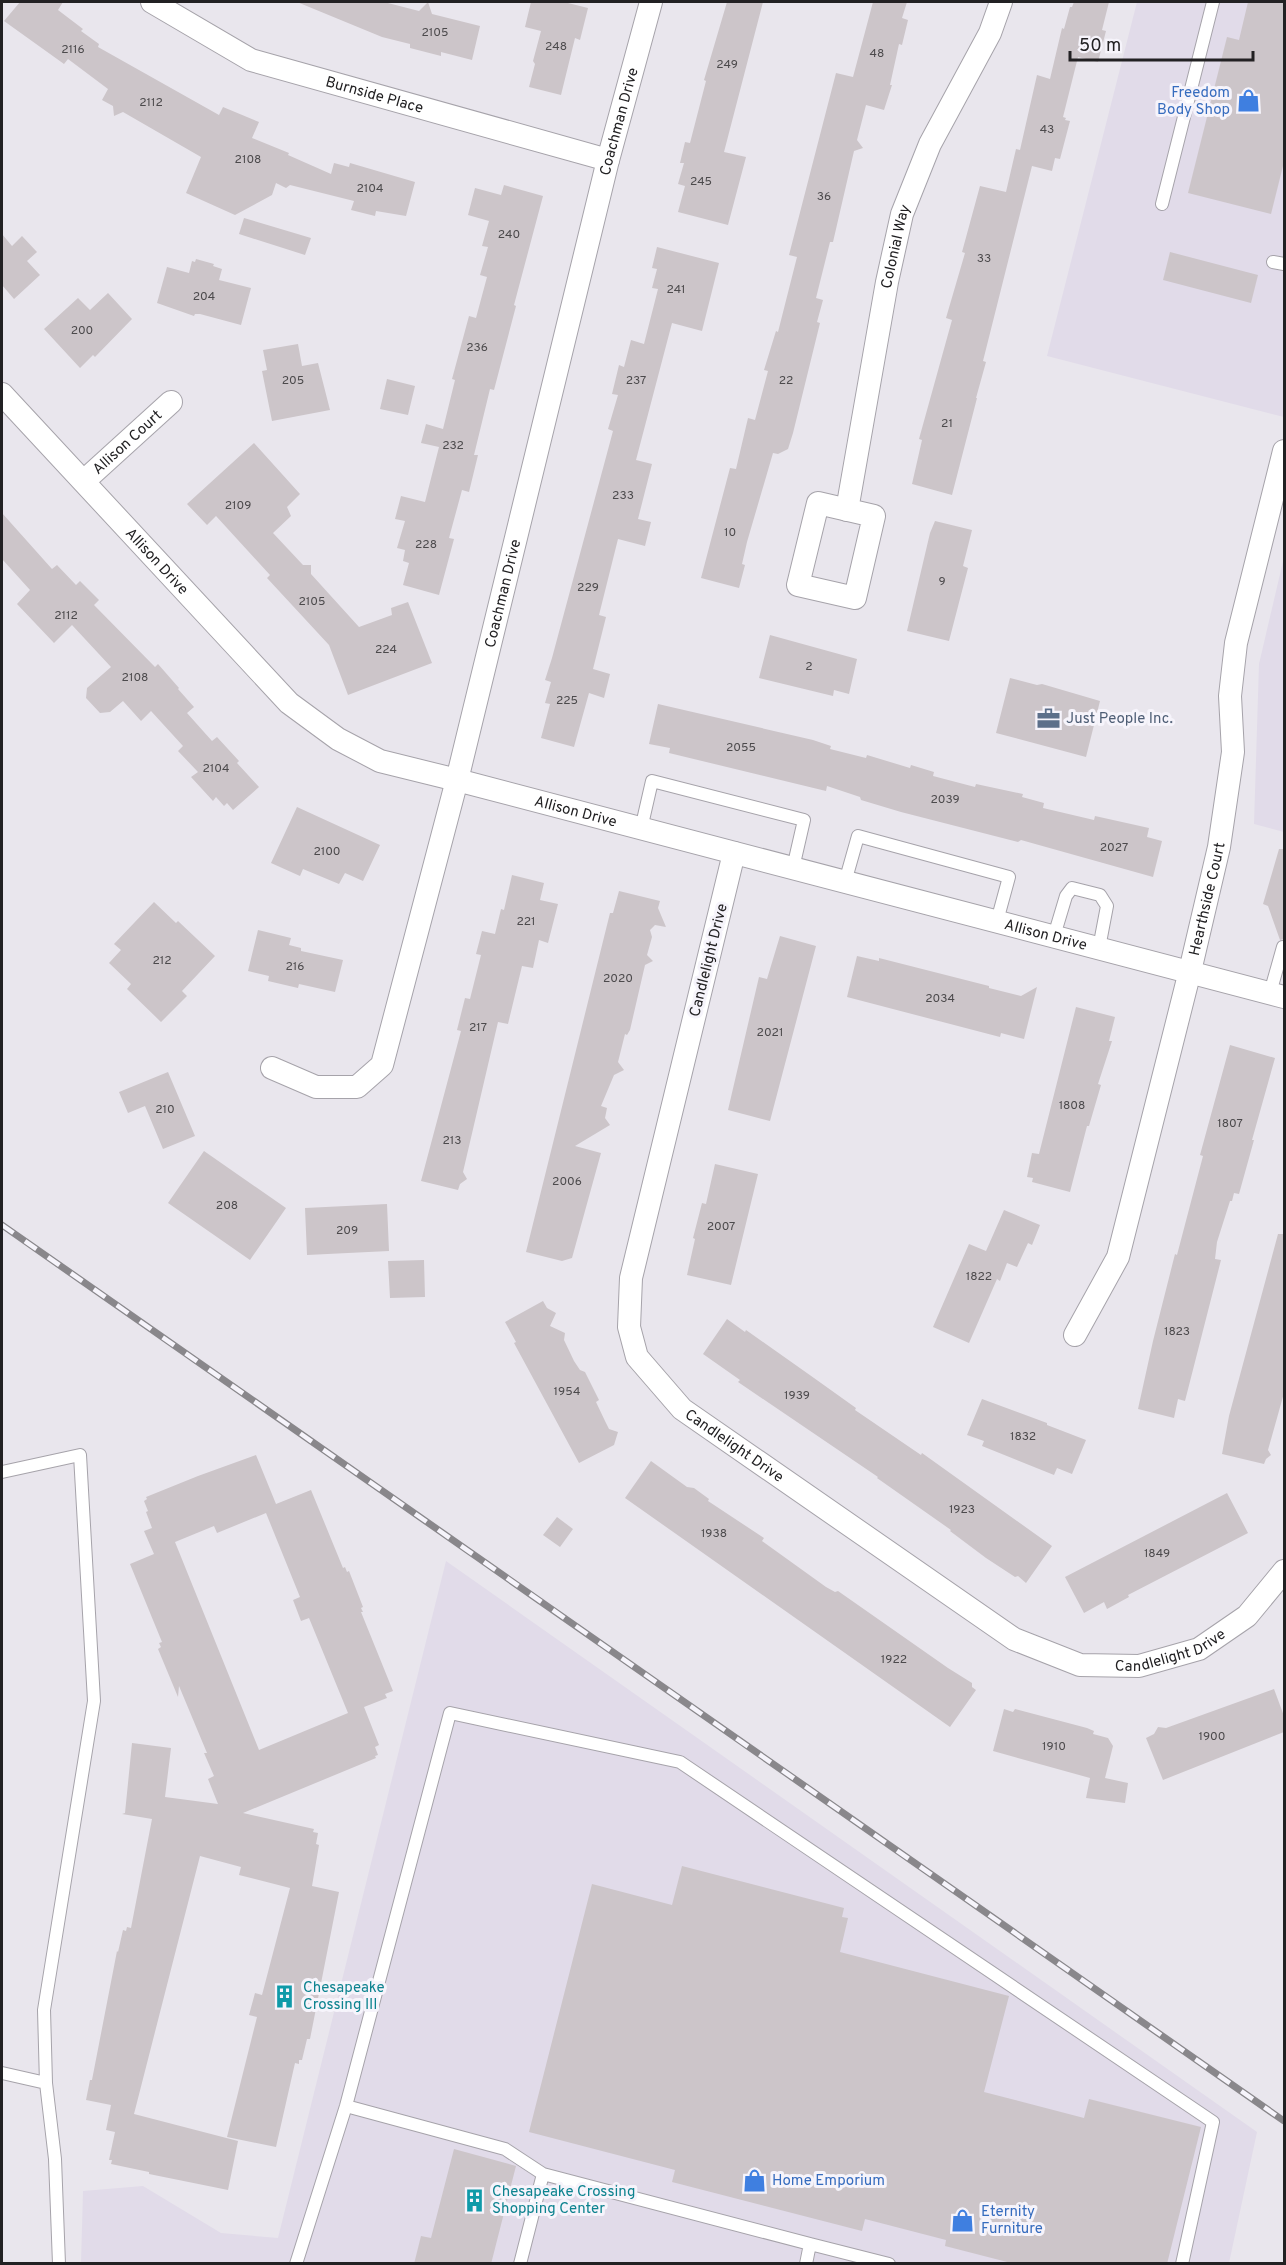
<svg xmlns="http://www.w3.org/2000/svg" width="1286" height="2265" font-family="Overpass,sans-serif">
	<rect width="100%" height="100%" fill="#e9e6ed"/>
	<path fill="#e1dbe9" d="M1137,2H1284V417L1047,356Z
		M1284,557V832L1254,824L1259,664Z
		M446,1561L1257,2132L1229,2263L81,2264L83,2191L143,2186L221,2233L278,2238Z"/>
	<path fill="#ccc5c9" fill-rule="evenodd" d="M20,2H63L58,10L83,29L81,31L99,44L98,47L219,115L223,107L259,122L252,138L289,153L288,155L331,174L334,163L349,167L350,163L415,182L406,216L376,211L375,216L351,210L354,201L290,185L286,188L276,183L272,195L235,215L186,193L201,157L123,112L114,116L113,106L102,100L108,89L68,59L64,64L4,21Z
		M297,2H384L419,11L428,2L432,14L480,26L472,60L441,52V56L410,48V44L382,37Z
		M531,2H564L588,8L580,40L575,38L561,95L529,87L535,64L533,61L541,31L525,27Z
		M727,2H763L724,152L746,157L728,225L678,212L685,186L678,184L684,163H680L685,142L690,143L706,81L704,80Z
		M873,2H907L902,18L908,20L902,45L899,44L890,85H892L884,110L866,105L857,140L863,148L854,151L833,242H830L816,298L823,300L817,322L820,323L793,433L788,449L778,454L773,453L747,542L742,564L745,565L739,588L701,578L730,468L736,469L748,418L755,420L768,371L764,370L776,331L778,332L797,257L789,255L836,73L853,77Z
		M1074,2H1109L1102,30L1106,31L1098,62L1078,57L1063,117L1066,118L1065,120L1070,121L1060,159L1055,158L1052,171L1032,166L983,361L986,362L976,398H977L952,495L912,484L922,440L919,439L952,320L946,318L965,253L962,252L980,186L1006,192L1016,149L1020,150L1037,75L1050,79L1062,28L1064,29L1070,7H1072Z
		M1248,2H1284V162L1271,214L1188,193L1227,37L1239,40Z
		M504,185L543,196L514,305L516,306L494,390L490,389L474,455H478L469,492L462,490L449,538L454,539L439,595L403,585L409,563L403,561L405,550L397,548L405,521L395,519L401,496L425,502L439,447L421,443L426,424L443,429L455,380L452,379L469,316L476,318L487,277L480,275L488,247L482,246L489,221L468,215L475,188L501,195Z
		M244,218L311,238L305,255L239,234Z
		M2,234L12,246L22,236L37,252L27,261L40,275L14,299L2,285Z
		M657,247L719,263L702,331L672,323L636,460L652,464L638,519L651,522L645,546L618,539L599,615L606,617L593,669L610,674L604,698L589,693L574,747L541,738L550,704L545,703L551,682L545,680L552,658L613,431L608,429L618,395L612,394L619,365L624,367L631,340L644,344L658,289L652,288L657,269L652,268Z
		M1170,252L1258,275L1251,303L1163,280Z
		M196,259L214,264L213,266L222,269L219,280L251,288L241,325L200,314H195L194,316L157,303L167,267L189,273L192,261L195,262Z
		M108,293L132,319L95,357L93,355L80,368L44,329L78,298L90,310Z
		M298,344L302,366L318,363L330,410L272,421L262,371L267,370L263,350Z
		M387,379L415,386L408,415L380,409Z
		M254,443L300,494L287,507L291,516L273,533L303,565H311V574L359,627L392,615L391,608L408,602L432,663L348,695L329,645L267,578L270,575L216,516L207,525L187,504Z
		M2,513L52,569L57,565L76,585L80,581L99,600L94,605L155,667L158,664L179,688L178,689L194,707L187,713L212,741L217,737L239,761L237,763L259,787L233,810L227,803L224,806L216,797L213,801L191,777L198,772L178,751L183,746L151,711L141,721L123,701L110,712L100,713L86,698L87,688L111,667L72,625L54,643L17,604L30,590L2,559Z
		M935,521L972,530L963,566L968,568L949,641L907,631L930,533Z
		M770,635L857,659L849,694L834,690L833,696L759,678Z
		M1010,678L1037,685L1042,684L1100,701L1086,757L996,733Z
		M658,704L813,740L831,746L830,749L866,758L867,755L910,768L911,765L934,772L933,776L975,787L976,784L1023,794L1022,797L1044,803L1043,808L1094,820L1095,816L1149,828L1147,837L1162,841L1153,877L1021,840L1018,842L901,812L861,800L860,797L827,786L826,791L669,753L670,748L649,744Z
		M297,807L380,845L363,881L345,873L339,884L303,869L300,876L271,863Z
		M1279,849H1284V939L1280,940L1268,906L1263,904Z
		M512,875L544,883L540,900L558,904L548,943L539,940L533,968L522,966L508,1024L498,1022L463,1172L467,1179L460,1184L458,1190L421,1181L461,1031L457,1030L465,998L470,999L481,955L476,954L482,931L495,934L501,909L504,910Z
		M619,891L660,901L658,908L666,927L655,925L650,930L652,937L647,955L653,961L645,965L630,1030L627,1035L625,1034L618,1062L624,1070L614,1075L601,1106L607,1108L605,1118L610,1125L575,1146L601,1153L572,1258L562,1261L526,1252L610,913H613Z
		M154,902L176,923L178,921L215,956L182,991L187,996L161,1022L127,989L131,984L109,963L121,950L114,944Z
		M258,930L291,938L289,945L301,948V951L343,960L335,992L299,984L298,988L268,981L269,976L248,971Z
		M780,936L816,946L770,1121L728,1110L759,977L767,979Z
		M857,956L879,961V958L989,986V988L1021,996L1037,987L1024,1039L1001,1033L1000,1037L847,997Z
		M1076,1007L1115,1017L1109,1041H1112L1098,1084L1101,1085L1089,1126H1087L1070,1192L1032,1182L1033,1178L1027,1177L1032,1153L1039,1154Z
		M1230,1045L1275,1058L1252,1140H1254L1239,1194L1234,1193L1232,1201H1230L1217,1242L1215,1259L1221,1260L1185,1401L1178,1399L1174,1418L1138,1409L1153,1341L1175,1254L1177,1255L1203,1156L1200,1155Z
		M168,1072L195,1136L163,1149L145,1106L128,1113L119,1092Z
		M204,1151L286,1208L250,1260L168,1203Z
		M715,1164L758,1174L731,1285L687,1275L695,1239L693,1238L702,1203L706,1204Z
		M387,1204L389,1251L307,1255L305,1208Z
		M1004,1210L1040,1225L1032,1245L1028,1243L1017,1267L1007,1263L1000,1281L997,1279L969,1343L933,1327L969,1244L986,1251Z
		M1278,1234H1284V1393L1268,1450L1271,1455L1266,1459L1264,1464L1222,1454L1229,1416Z
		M424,1260L425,1297L390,1298L388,1261Z
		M543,1301L547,1308L556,1313L550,1326L565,1333L564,1340L574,1361L580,1370L585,1372L599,1400L596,1402L605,1421L609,1429L618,1432L614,1445L579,1463L514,1343L516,1342L505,1322Z
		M727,1319L745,1332L746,1330L814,1378L856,1408L855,1410L921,1455L922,1453L1052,1546L1026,1583L1018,1576L1015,1577L986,1558L950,1531L951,1530L877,1478L878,1477L738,1382L740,1380L703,1354Z
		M982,1399L1047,1423V1425L1086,1440L1072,1474L1057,1468L1054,1475L982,1446L984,1441L967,1435Z
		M256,1455L276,1504L311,1490L343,1568L345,1567L347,1572L349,1571L363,1607L361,1608L363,1612H361L393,1691L385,1694L387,1698L364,1707L379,1745L375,1747L378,1755L375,1756L376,1758L243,1813L314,1829L313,1832L318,1833L316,1844L319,1845L312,1886L339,1892L310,2039H307L302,2060H299V2064L295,2063L276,2147L227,2137L257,2017L249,2015L255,1993L262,1995L290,1888L239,1875L241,1867L200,1856L134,2114L238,2141L228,2190L149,2174V2172L111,2164L112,2160H109L115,2132L106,2130L111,2105L86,2100L90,2080H92L117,1951L118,1952L123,1930L126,1931L127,1927L131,1928L152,1819L122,1814L125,1813L132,1743L171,1748L165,1797L218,1804L208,1779L214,1776L204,1753H207L179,1686L178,1697L158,1649L161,1647L159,1643L162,1642L130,1564L154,1554L144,1531L152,1528L146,1512L148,1511L144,1501L147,1499L146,1497L198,1476ZM266,1513L300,1597L293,1600L301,1621L309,1618L348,1713L259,1750L175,1542L214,1526L217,1533Z
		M651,1461L687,1487L694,1488L709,1499L708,1501L764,1538L762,1541L826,1587L835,1592L838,1591L948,1668L972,1683V1687L976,1690L950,1727L625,1498Z
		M1227,1493L1248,1533L1128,1595L1129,1597L1107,1609L1104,1602L1084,1613L1065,1577Z
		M557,1517L573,1529L560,1547L543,1535Z
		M1274,1689L1284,1716V1732L1163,1780L1146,1738L1154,1734L1158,1727L1166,1728Z
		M1004,1709L1013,1712L1015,1709L1087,1728L1094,1731L1093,1734L1108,1738L1113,1746L1105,1778L1128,1783L1125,1803L1086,1798L1090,1778L993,1751Z
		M682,1866L844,1908L842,1917L848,1918L840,1952L1009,1996L984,2092L1084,2118L1089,2099L1201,2127L1167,2264H1015L945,2246L946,2240L865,2219L862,2231L672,2182L675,2170L529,2132L592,1884L672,1905Z
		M454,2149L516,2166L491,2264H414L421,2236L431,2238Z"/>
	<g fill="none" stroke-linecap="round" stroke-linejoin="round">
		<defs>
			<path id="lane" d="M1162,204L1213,2
				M1273,262L1284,264
				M641,829L652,781L804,820L793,868
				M845,882L858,836L1009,877L997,921
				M1054,936L1066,896L1072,888L1100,895L1107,906L1099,948
				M1270,993L1283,947H1284
				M2,1472L80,1455L94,1701L44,2010L46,2083L55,2159L59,2264
				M2,2073L46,2083
				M346,2106L505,2149L543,2174
				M296,2264L346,2106L450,1713L680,1762L1213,2122L1182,2264
				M520,2264L543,2174L810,2244
				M806,2264L810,2244L889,2264"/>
			<g id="street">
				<path id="s1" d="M152,2L251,60L608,160"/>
				<path id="s2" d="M2,394L289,703L338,739L380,761L457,780L1284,997"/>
				<path id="s3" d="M84,481L171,402"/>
				<path d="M818,503L874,516L855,598L798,585Z"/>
				<path id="s4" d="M847,510L887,282L902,214L930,144L990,33L1001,2"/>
				<path id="s5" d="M734,853L631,1278L629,1327L637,1357L682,1409L1014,1639L1080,1665L1139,1666L1199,1649L1247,1616L1284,1571"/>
				<path id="s6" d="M272,1068L316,1087H357L382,1065L457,780L608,160L651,2"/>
				<path id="s7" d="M1075,1335L1118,1257L1190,971L1219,847L1233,752L1230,696L1236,643L1284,451"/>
			</g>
		</defs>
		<use href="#lane" stroke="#a6a3aa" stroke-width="14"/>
		<use href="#street" stroke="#a6a3aa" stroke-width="24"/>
		<use href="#lane" stroke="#fff" stroke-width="12"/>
		<use href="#street" stroke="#fff" stroke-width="22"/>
		<defs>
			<path id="rail" d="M2,1225L1284,2121"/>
		</defs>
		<use href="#rail" stroke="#89878b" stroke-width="7"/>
		<use href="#rail" stroke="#f6f4fb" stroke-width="4.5" stroke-dasharray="14" stroke-linecap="butt"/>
	</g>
	<defs>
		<symbol id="shop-bare" viewBox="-9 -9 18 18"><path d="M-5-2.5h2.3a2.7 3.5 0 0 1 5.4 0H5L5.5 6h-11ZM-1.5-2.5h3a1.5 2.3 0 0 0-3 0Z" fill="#3f7fe0" stroke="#f6f4fb" stroke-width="2.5" paint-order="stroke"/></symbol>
		<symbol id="office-bare" viewBox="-9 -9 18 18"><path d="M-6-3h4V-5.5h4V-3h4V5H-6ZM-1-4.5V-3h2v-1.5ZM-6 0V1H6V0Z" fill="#5c6f8a" stroke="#f6f4fb" stroke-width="2.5" paint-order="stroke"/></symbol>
		<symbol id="building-bare" viewBox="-9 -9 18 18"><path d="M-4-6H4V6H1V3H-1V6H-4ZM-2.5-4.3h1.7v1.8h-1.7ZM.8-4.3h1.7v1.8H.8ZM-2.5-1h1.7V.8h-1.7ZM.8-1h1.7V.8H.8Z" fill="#0f9aa8" stroke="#f6f4fb" stroke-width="2.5" paint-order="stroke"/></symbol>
	</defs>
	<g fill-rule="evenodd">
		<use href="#shop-bare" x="1232" y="84" width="33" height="33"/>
		<use href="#office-bare" x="1032" y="702" width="33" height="33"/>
		<use href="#building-bare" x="268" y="1980" width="33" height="33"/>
		<use href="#shop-bare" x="738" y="2164" width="33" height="33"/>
		<use href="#building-bare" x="458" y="2184" width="33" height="33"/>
		<use href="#shop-bare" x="946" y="2204" width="33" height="33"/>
	</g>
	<g text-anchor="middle" stroke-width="6" stroke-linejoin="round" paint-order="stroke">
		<g font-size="12" fill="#4c4a4c">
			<text x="435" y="36">2105</text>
			<text x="556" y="50">248</text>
			<text x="73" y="53">2116</text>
			<text x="877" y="57">48</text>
			<text x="727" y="68">249</text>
			<text x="151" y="106">2112</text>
			<text x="1047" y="133">43</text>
			<text x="248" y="163">2108</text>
			<text x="701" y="185">245</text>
			<text x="370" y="192">2104</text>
			<text x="824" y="200">36</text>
			<text x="509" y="238">240</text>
			<text x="984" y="262">33</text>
			<text x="676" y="293">241</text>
			<text x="204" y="300">204</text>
			<text x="82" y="334">200</text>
			<text x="477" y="351">236</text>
			<text x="293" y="384">205</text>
			<text x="636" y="384">237</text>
			<text x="786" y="384">22</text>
			<text x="947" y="427">21</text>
			<text x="453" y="449">232</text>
			<text x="623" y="499">233</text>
			<text x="238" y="509">2109</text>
			<text x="730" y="536">10</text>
			<text x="426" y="548">228</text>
			<text x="942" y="585">9</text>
			<text x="588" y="591">229</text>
			<text x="312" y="605">2105</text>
			<text x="66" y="619">2112</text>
			<text x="386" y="653">224</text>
			<text x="809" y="670">2</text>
			<text x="135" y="681">2108</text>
			<text x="567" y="704">225</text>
			<text x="741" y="751">2055</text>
			<text x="216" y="772">2104</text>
			<text x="945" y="803">2039</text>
			<text x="1114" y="851">2027</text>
			<text x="327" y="855">2100</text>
			<text x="526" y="925">221</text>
			<text x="162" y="964">212</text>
			<text x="295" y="970">216</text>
			<text x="618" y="982">2020</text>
			<text x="940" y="1002">2034</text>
			<text x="478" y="1031">217</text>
			<text x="770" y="1036">2021</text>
			<text x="1072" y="1109">1808</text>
			<text x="165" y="1113">210</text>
			<text x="1230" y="1127">1807</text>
			<text x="452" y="1144">213</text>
			<text x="567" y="1185">2006</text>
			<text x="227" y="1209">208</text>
			<text x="721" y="1230">2007</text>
			<text x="347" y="1234">209</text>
			<text x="979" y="1280">1822</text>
			<text x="1177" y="1335">1823</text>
			<text x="567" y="1395">1954</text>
			<text x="797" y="1399">1939</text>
			<text x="1023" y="1440">1832</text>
			<text x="962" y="1513">1923</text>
			<text x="714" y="1537">1938</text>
			<text x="1157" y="1557">1849</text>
			<text x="894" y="1663">1922</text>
			<text x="1212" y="1740">1900</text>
			<text x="1054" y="1750">1910</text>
		</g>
		<g font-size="15" fill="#366cbe" stroke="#f6f4fb" text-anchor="start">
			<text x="1230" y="97" text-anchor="end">Freedom<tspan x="1230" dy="17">Body Shop</tspan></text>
			<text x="772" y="2185">Home Emporium</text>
			<text x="981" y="2216">Eternity<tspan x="981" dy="17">Furniture</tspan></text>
		</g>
		<g font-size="15" fill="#222123" stroke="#f6f4fb">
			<text dy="5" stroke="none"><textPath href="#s1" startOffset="243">Burnside Place</textPath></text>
			<text dy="5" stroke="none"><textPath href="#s6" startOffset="1095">Coachman Drive</textPath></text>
			<text dy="5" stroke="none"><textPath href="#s4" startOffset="268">Colonial Way</textPath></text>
			<text dy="5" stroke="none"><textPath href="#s3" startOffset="58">Allison Court</textPath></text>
			<text dy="5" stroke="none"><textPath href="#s2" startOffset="228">Allison Drive</textPath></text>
			<text dy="5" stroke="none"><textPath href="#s6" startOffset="609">Coachman Drive</textPath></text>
			<text dy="5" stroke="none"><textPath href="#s2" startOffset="732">Allison Drive</textPath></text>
			<text dy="5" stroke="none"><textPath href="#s7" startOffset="458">Hearthside Court</textPath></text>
			<text dy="5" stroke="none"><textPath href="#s2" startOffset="1218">Allison Drive</textPath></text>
			<text transform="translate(708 960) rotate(-76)" y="5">Candlelight Drive</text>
			<text dy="5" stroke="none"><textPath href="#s5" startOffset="650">Candlelight Drive</textPath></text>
			<text dy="5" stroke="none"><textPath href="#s5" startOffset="1154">Candlelight Drive</textPath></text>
		</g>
		<g font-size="15" fill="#4e5e75" stroke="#f6f4fb" text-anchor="start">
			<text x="1066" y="723">Just People Inc.</text>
		</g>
		<g font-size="15" fill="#0d838f" stroke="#f6f4fb" text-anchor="start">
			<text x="303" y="1992">Chesapeake<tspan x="303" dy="17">Crossing III</tspan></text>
			<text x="492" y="2196">Chesapeake Crossing<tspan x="492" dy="17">Shopping Center</tspan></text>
		</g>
	</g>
	<rect width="1286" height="2265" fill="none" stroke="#222123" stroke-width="6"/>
	<path d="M1070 51v9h183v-9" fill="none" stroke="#222123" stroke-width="3"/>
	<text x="1079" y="51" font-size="18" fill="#222123" stroke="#f6f4fb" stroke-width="4.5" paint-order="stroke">50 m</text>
</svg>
